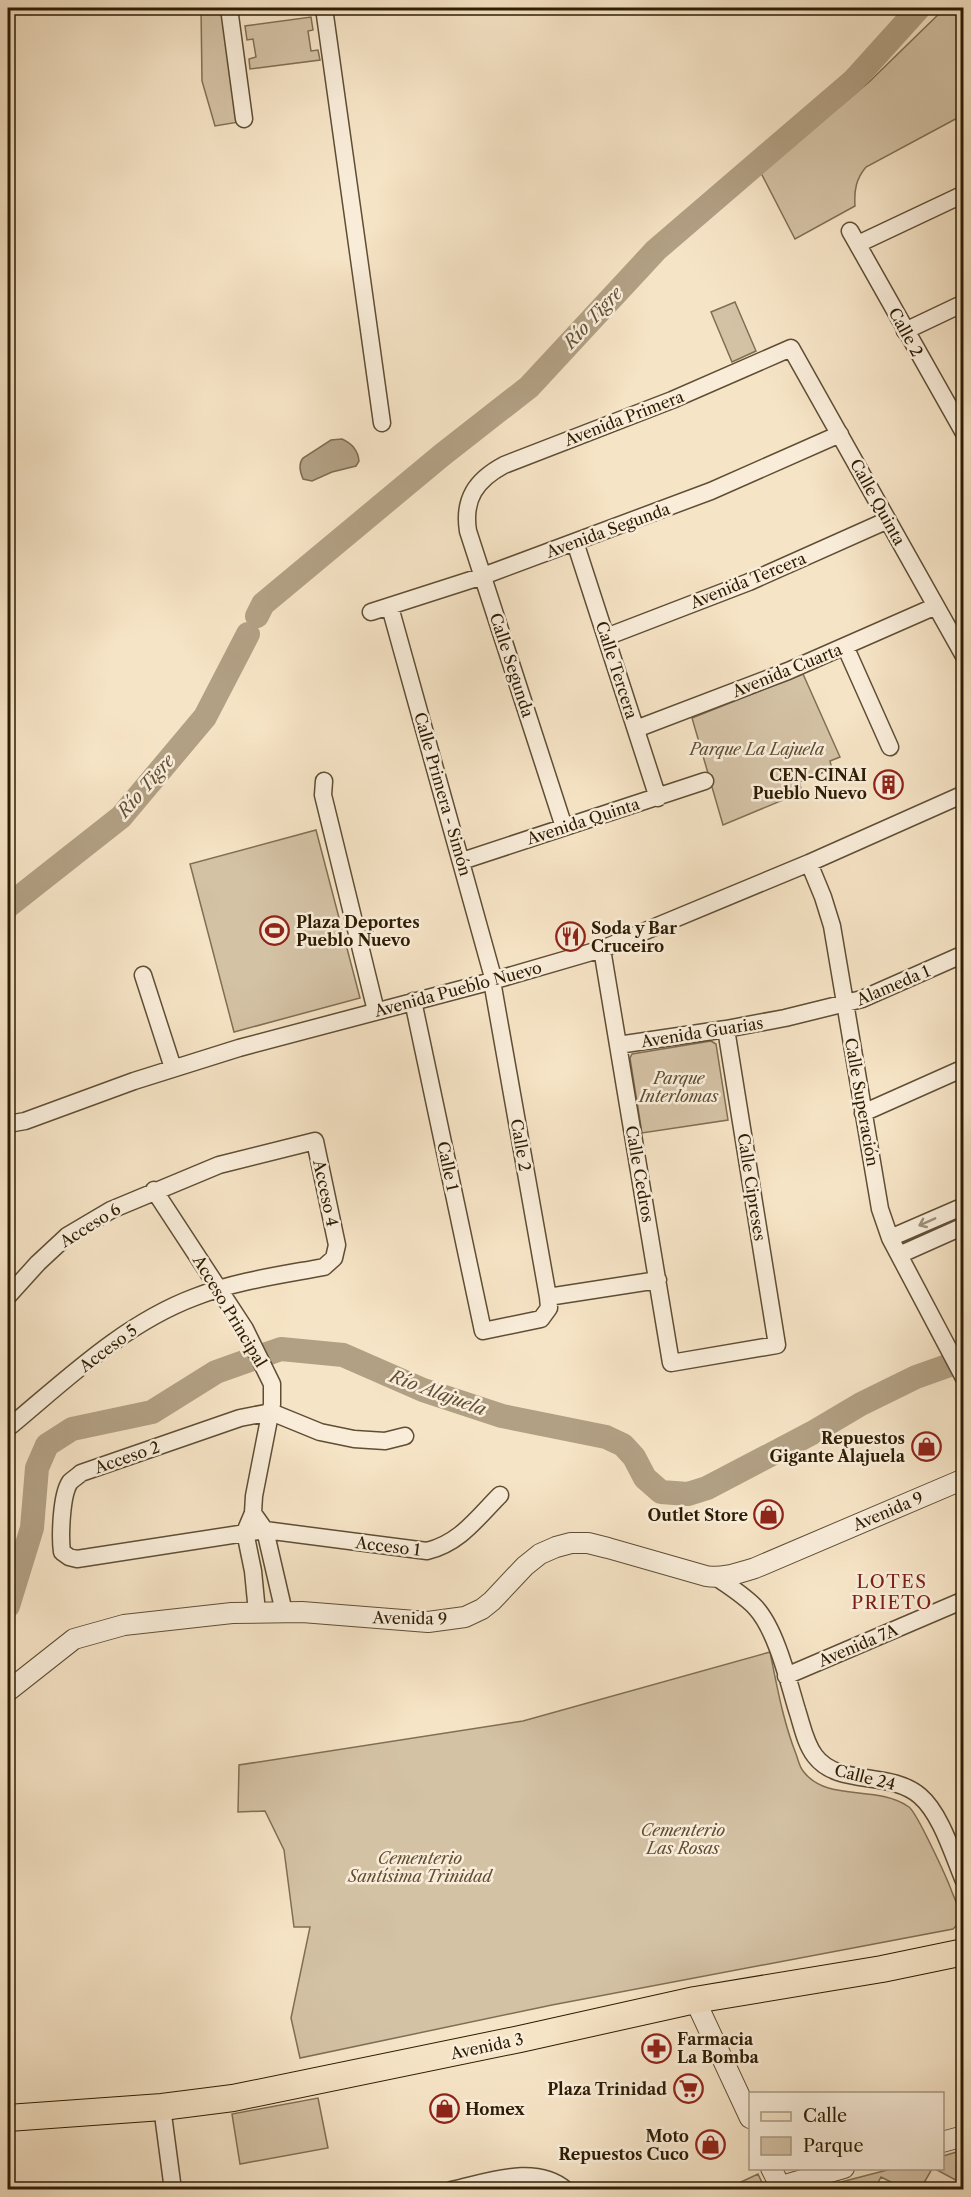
<svg xmlns="http://www.w3.org/2000/svg" width="971" height="2197" font-family="'Libre Caslon Text',serif">
	<rect width="100%" height="100%" fill="#f6e4c6"/>
	<filter id="stains"><feTurbulence type="fractalNoise" baseFrequency=".00333" numOctaves="4"/><feColorMatrix values="0 0 0 0 .2 0 0 0 0 .09 0 0 0 0 .02 0 0 0 .5 -.17"/></filter>
	<radialGradient id="worn" r=".72"><stop offset=".6" stop-color="#630" stop-opacity="0"/><stop offset="1" stop-color="#630" stop-opacity=".3"/></radialGradient>
	<path fill="#d4c2a5" stroke="#806f54" stroke-width="1.5" d="M201,8H223L239,122L215,126L202,81Z
		M945,8H963V115L866,167C856,179 854,190 855,206L795,239L761,173L869,82Z
		M311,17L313,30L308,31L311,51L318,50L320,60L250,69L249,59L256,57L253,39L247,40L245,26Z
		M735,302L756,351L732,362L711,312Z
		M803,674L840,757L830,761L832,769L799,782L802,792L723,825L692,718Z
		M316,830L360,998L234,1032L190,864Z
		M711,1041L716,1044L728,1120L642,1133L630,1058L632,1054Z
		M770,1652C777,1686 783,1721 796,1754C798,1759 799,1766 803,1771C827,1803 876,1784 909,1807C917,1813 947,1878 952,1892C957,1905 966,1918 953,1929L552,2005L300,2058L291,2018L310,1927H294L284,1850L265,1811L238,1812L239,1765L523,1721Z
		M318,2098L328,2148L240,2164L232,2114Z
		M963,2150V2184L935,2169L942,2168L943,2156Z
		M895,2168L932,2169L921,2188L923,2189H905L881,2177L875,2188L866,2184L863,2189H814Z
		M758,2174L765,2189H726Z"/>
	<path fill="#b2a084" stroke="#7d6b50" stroke-width="1.5" d="M342,439C351,443 358,450 359,461L356,466L332,472L312,481L303,479C300,472 298,464 303,458L331,440Z"/>
	<g fill="none" stroke-linecap="round" stroke-linejoin="round">
		<path stroke="#b2a084" stroke-width="24" d="M257,616L263,604L442,455L529,387L656,250L854,80L919,8
			M8,906L121,817L205,717L248,634
			M8,1606L32,1528L37,1468L47,1445L72,1429L152,1412L216,1372L281,1349L343,1355L423,1390L502,1416L606,1437L623,1445L634,1457L645,1478L661,1492L688,1494L707,1488L812,1433L861,1404L916,1377L964,1360"/>
		<defs>
			<path id="minor" d="M229,8L244,119
				M324,8L382,423
				M850,231L964,433
				M858,244L964,194
				M905,331L964,303
				M575,542L658,798
				M390,607L494,981
				M371,612L483,576L711,491L840,434
				M606,637L749,582L888,520
				M845,646L890,747
				M636,729L788,671L936,606
				M324,781L323,795L376,1011
				M564,827L468,531C463,499 476,480 504,465L672,400L791,348L964,656
				M462,861L705,781
				M809,863L823,897L832,926L880,1209L890,1238L964,1378
				M602,949L671,1363L777,1345L726,1029
				M143,975L173,1068
				M413,1001L483,1331L541,1319L549,1308L548,1297L492,981
				M618,1045L726,1029L785,1018L862,999L964,954
				M863,1113L964,1068
				M8,1124L25,1121L134,1081L239,1048L492,981L602,949L809,863L964,794
				M154,1190L245,1329L272,1384V1404L254,1496L253,1513
				M890,1238L964,1206
				M899,1255L964,1226
				M8,1296L38,1263L67,1236L111,1210L219,1165L315,1141L337,1245L334,1258L324,1267C281,1275 236,1281 195,1297C123,1324 66,1380 8,1428
				M548,1297L658,1280
				M405,1436L385,1441L354,1439L320,1432L271,1412L240,1418L81,1473C78,1476 73,1479 70,1482C61,1495 60,1537 62,1552L69,1557L77,1559L265,1530L427,1551C460,1543 477,1518 500,1495
				M716,1577C730,1587 745,1596 756,1608C776,1630 788,1680 797,1710C802,1725 805,1743 815,1756C838,1787 890,1770 920,1796C941,1814 953,1855 964,1881
				M257,1612L253,1571L245,1532L253,1513L265,1530L284,1612
				M786,1676L964,1600
				M162,2107L173,2190
				M451,2190C486,2183 535,2163 566,2190"/>
			<path id="tertiary" d="M8,1691L74,1639L124,1625L232,1613L302,1612L428,1622L465,1617L482,1609L492,1601L525,1566L540,1554L556,1547L571,1543H588L608,1548L706,1576C723,1579 738,1573 755,1568L964,1479
				M695,2000L750,2118
				M942,2142L964,2136
				M771,2168L782,2190
				M781,2186L844,2168"/>
			<path id="primary" d="M8,2118L162,2107L233,2098L520,2039L695,2000L882,1969L964,1952"/>
		</defs>
		<use href="#minor" stroke="#5f4e34" stroke-width="19"/>
		<use href="#tertiary" stroke="#5f4e34" stroke-width="22"/>
		<use href="#primary" stroke="#2d1c03" stroke-width="28"/>
		<use href="#minor" stroke="#f9edda" stroke-width="16"/>
		<use href="#tertiary" stroke="#f9edda" stroke-width="20"/>
		<use href="#primary" stroke="#f6e4c6" stroke-width="26"/>
	</g>
	<defs><path id="oneway-shaft" d="M-6 0H5M1.5-3L5.5 0L1.5 3" fill="none" stroke-width="1.6" stroke-linecap="round" stroke-linejoin="round" transform="scale(1.5)"/></defs>
	<use stroke="#9d8f79" href="#oneway-shaft" transform="translate(927 1222) rotate(156)"/>
	<defs>
		<symbol id="building-ring" viewBox="-11 -11 22 22"><circle r="9.5" fill="#f9edda" stroke="#8f2418" stroke-width="1.5"/><path d="M-4-6H4V6H1V3H-1V6H-4ZM-2.5-4.3h1.7v1.8h-1.7ZM.8-4.3h1.7v1.8H.8ZM-2.5-1h1.7V.8h-1.7ZM.8-1h1.7V.8H.8Z" fill="#8f2418"/></symbol>
		<symbol id="stadium-ring" viewBox="-11 -11 22 22"><circle r="9.5" fill="#f9edda" stroke="#8f2418" stroke-width="1.5"/><path d="M0-5a6.5 5 0 1 0 0 10a6.5 5 0 1 0 0-10ZM-3.5-1.8h7v3.6h-7Z" fill="#8f2418"/></symbol>
		<symbol id="restaurant-ring" viewBox="-11 -11 22 22"><circle r="9.5" fill="#f9edda" stroke="#8f2418" stroke-width="1.5"/><path d="M-5-6h1v4h1v-4h1v4h1v-4h1v5L-1.5 .5V6h-2V.5L-5-1ZM5-6V6H3V1.5H1.5Q1.5-4 5-6Z" fill="#8f2418"/></symbol>
		<symbol id="shop-ring" viewBox="-11 -11 22 22"><circle r="9.5" fill="#f9edda" stroke="#8f2418" stroke-width="1.5"/><path d="M-5-2.5h2.3a2.7 3.5 0 0 1 5.4 0H5L5.5 6h-11ZM-1.5-2.5h3a1.5 2.3 0 0 0-3 0Z" fill="#8f2418"/></symbol>
		<symbol id="pharmacy-ring" viewBox="-11 -11 22 22"><circle r="9.5" fill="#f9edda" stroke="#8f2418" stroke-width="1.5"/><path d="M-2-6h4v4h4v4h-4v4h-4v-4h-4v-4h4Z" fill="#8f2418"/></symbol>
		<symbol id="supermarket-ring" viewBox="-11 -11 22 22"><circle r="9.5" fill="#f9edda" stroke="#8f2418" stroke-width="1.5"/><path d="M-6-5.5h2.5l.6 2H6L4.5 2H-2.5L-4.4-4H-6ZM-1.5 3.2a1.3 1.3 0 1 0 .1 0ZM3 3.2a1.3 1.3 0 1 0 .1 0Z" fill="#8f2418"/></symbol>
	</defs>
	<g fill-rule="evenodd">
		<use href="#building-ring" x="872" y="768" width="33" height="33"/>
		<use href="#stadium-ring" x="258" y="914" width="33" height="33"/>
		<use href="#restaurant-ring" x="554" y="920" width="33" height="33"/>
		<use href="#shop-ring" x="910" y="1430" width="33" height="33"/>
		<use href="#shop-ring" x="752" y="1498" width="33" height="33"/>
		<use href="#pharmacy-ring" x="640" y="2032" width="33" height="33"/>
		<use href="#supermarket-ring" x="672" y="2072" width="33" height="33"/>
		<use href="#shop-ring" x="428" y="2092" width="33" height="33"/>
		<use href="#shop-ring" x="694" y="2128" width="33" height="33"/>
	</g>
	<g text-anchor="middle" stroke-width="5" stroke-linejoin="round" paint-order="stroke">
		<g font-size="16" fill="#2d1c03" stroke="#f9edda">
			<text transform="translate(906 332) rotate(61)" y="6">Calle 2</text>
			<text transform="translate(624 418) rotate(-21)" y="6">Avenida Primera</text>
			<text transform="translate(878 502) rotate(61)" y="6">Calle Quinta</text>
			<text transform="translate(608 530) rotate(-20)" y="6">Avenida Segunda</text>
			<text transform="translate(748 580) rotate(-22)" y="6">Avenida Tercera</text>
			<text transform="translate(512 665) rotate(72)" y="6">Calle Segunda</text>
			<text transform="translate(617 670) rotate(72)" y="6">Calle Tercera</text>
			<text transform="translate(787 670) rotate(-22)" y="6">Avenida Cuarta</text>
			<text transform="translate(443 794) rotate(74)" y="6">Calle Primera - Simón</text>
			<text transform="translate(583 821) rotate(-18)" y="6">Avenida Quinta</text>
			<text transform="translate(893 985) rotate(-23)" y="6">Alameda 1</text>
			<text transform="translate(458 989) rotate(-15)" y="6">Avenida Pueblo Nuevo</text>
			<text transform="translate(702 1032) rotate(-9)" y="6">Avenida Guarias</text>
			<text transform="translate(862 1102) rotate(80)" y="6">Calle Superación</text>
			<text transform="translate(521 1145) rotate(80)" y="6">Calle 2</text>
			<text transform="translate(448 1166) rotate(78)" y="6">Calle 1</text>
			<text transform="translate(640 1174) rotate(80)" y="6">Calle Cedros</text>
			<text transform="translate(752 1187) rotate(81)" y="6">Calle Cipreses</text>
			<text transform="translate(326 1193) rotate(78)" y="6">Acceso 4</text>
			<text transform="translate(90 1225) rotate(-32)" y="6">Acceso 6</text>
			<text transform="translate(230 1311) rotate(59)" y="6">Acceso Principal</text>
			<text transform="translate(108 1348) rotate(-37)" y="6">Acceso 5</text>
			<text transform="translate(127 1457) rotate(-19)" y="6">Acceso 2</text>
			<text transform="translate(888 1511) rotate(-23)" y="6">Avenida 9</text>
			<text transform="translate(388 1546) rotate(7)" y="6">Acceso 1</text>
			<text transform="translate(410 1618) rotate(1)" y="6">Avenida 9</text>
			<text transform="translate(858 1645) rotate(-23)" y="6">Avenida 7A</text>
			<text transform="translate(865 1777) rotate(14)" y="6">Calle 24</text>
			<text transform="translate(487 2046) rotate(-12)" y="6">Avenida 3</text>
		</g>
		<g font-size="16" font-style="italic" fill="#5f4e34" stroke="#f9edda">
			<text x="757" y="755">Parque La Lajuela</text>
			<text x="679" y="1084">Parque<tspan x="679" dy="18">Interlomas</tspan></text>
			<text x="683" y="1836">Cementerio<tspan x="683" dy="18">Las Rosas</tspan></text>
			<text x="420" y="1864">Cementerio<tspan x="420" dy="18">Santísima Trinidad</tspan></text>
		</g>
		<g font-size="16" font-weight="bold" fill="#2d1c03" stroke="#f9edda" text-anchor="end">
			<text x="867" y="781">CEN-CINAI<tspan x="867" dy="18">Pueblo Nuevo</tspan></text>
			<text x="296" y="928" text-anchor="start">Plaza Deportes<tspan x="296" dy="18">Pueblo Nuevo</tspan></text>
			<text x="591" y="934" text-anchor="start">Soda y Bar<tspan x="591" dy="18">Cruceiro</tspan></text>
			<text x="905" y="1444">Repuestos<tspan x="905" dy="18">Gigante Alajuela</tspan></text>
			<text x="748" y="1521">Outlet Store</text>
			<text x="677" y="2045" text-anchor="start">Farmacia<tspan x="677" dy="18">La Bomba</tspan></text>
			<text x="667" y="2095">Plaza Trinidad</text>
			<text x="465" y="2115" text-anchor="start">Homex</text>
			<text x="689" y="2142">Moto<tspan x="689" dy="18">Repuestos Cuco</tspan></text>
		</g>
		<g font-size="18" font-style="italic" fill="#625137" stroke="#f9edda">
			<text transform="translate(593 318) rotate(-47)" y="6">Río Tigre</text>
			<text transform="translate(146 786) rotate(-49)" y="6">Río Tigre</text>
			<text transform="translate(438 1393) rotate(20)" y="6">Río Alajuela</text>
		</g>
		<g font-size="18" letter-spacing="1.5" fill="#7a1f14" stroke="#f9edda">
			<text x="892" y="1588">LOTES<tspan x="892" dy="21">PRIETO</tspan></text>
		</g>
	</g>
	<rect width="971" height="2197" fill="none" stroke="#f6e4c6" stroke-width="30"/>
	<rect x="9" y="9" width="953" height="2179" fill="none" stroke="#2d1c03" stroke-width="3"/>
	<rect x="15" y="15" width="941" height="2167" fill="none" stroke="#2d1c03" stroke-width="1.5"/>
	<rect x="749" y="2092" width="195" height="78" fill="#f9edda" stroke="#a79984" stroke-width="1.5"/>
	<rect x="761" y="2112" width="30" height="9" fill="#f6e4c6" stroke="#a79984" stroke-width="1.5"/>
	<text x="803" y="2122" font-size="18" fill="#2d1c03">Calle</text>
	<rect x="761" y="2137" width="30" height="18" fill="#d4c2a5" stroke="#a79984" stroke-width="1.5"/>
	<text x="803" y="2152" font-size="18" fill="#2d1c03">Parque</text>
	<rect width="100%" height="100%" filter="url(#stains)"/>
	<rect width="100%" height="100%" fill="url(#worn)"/>
</svg>
